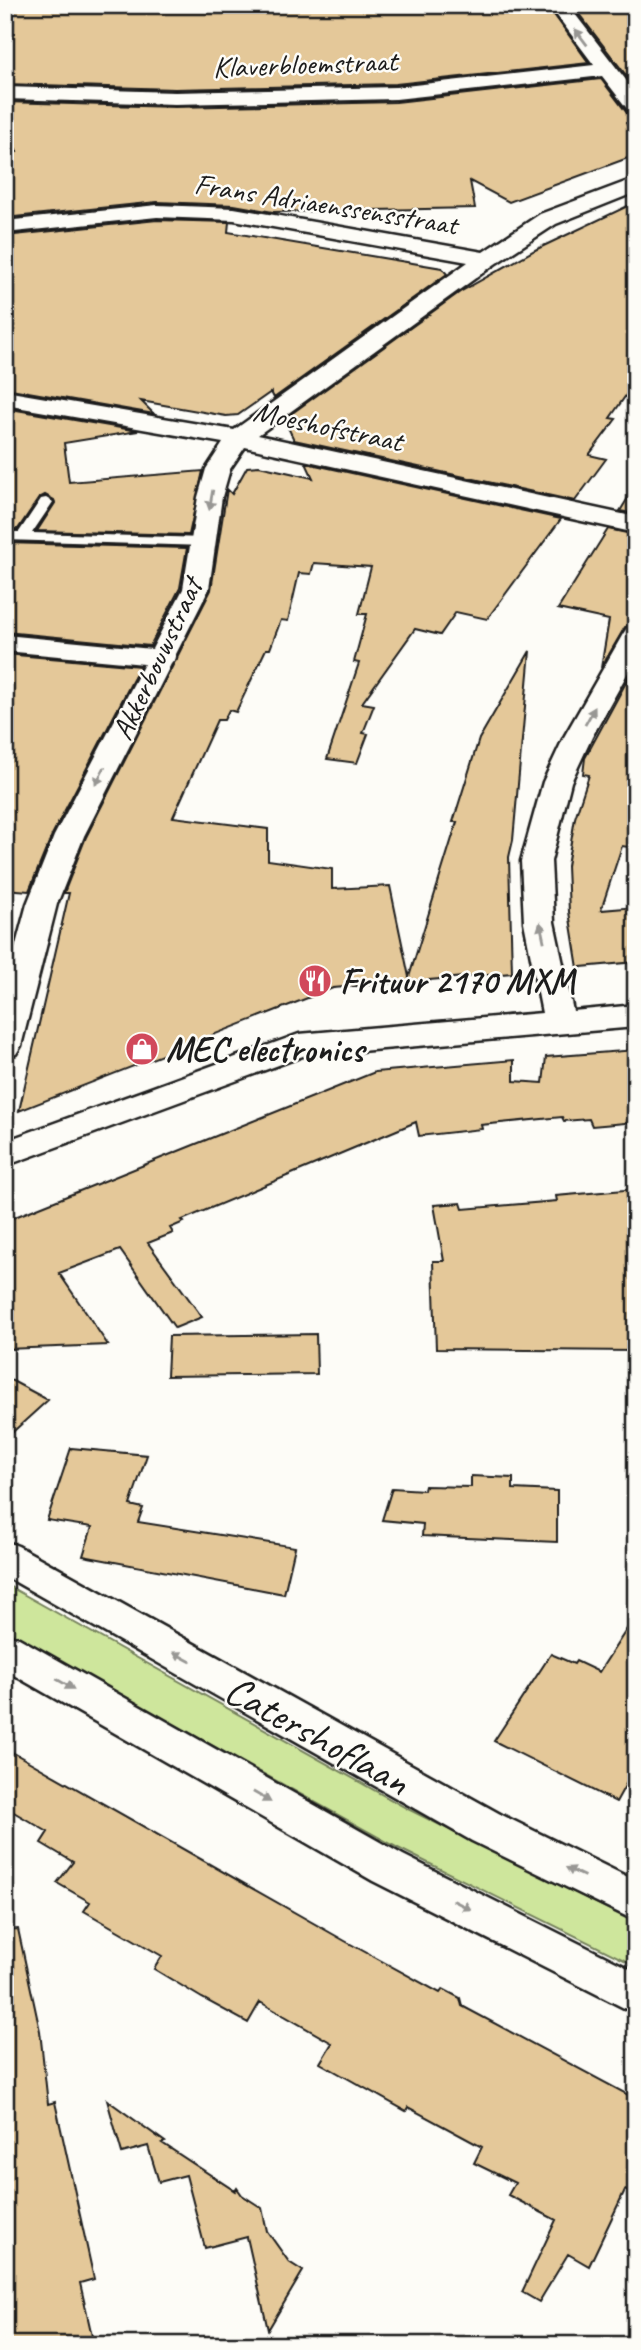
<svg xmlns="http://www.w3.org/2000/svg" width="641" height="2350" font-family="Caveat,sans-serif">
	<rect width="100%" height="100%" fill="#fdfcf7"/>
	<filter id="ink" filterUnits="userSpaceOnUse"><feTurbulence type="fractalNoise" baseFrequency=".0143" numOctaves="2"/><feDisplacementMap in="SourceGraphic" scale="14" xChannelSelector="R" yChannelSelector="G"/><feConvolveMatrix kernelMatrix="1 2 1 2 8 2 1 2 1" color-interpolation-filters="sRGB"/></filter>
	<g filter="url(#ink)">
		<path fill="#cee69c" stroke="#75815c" stroke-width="2" d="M5,1584L408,1809L636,1923V1966L396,1847L5,1631Z"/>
		<path fill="#e4c899" stroke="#1c1c1c" stroke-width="2" d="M5,5H547L589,63L396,84L175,89L5,84Z
			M572,5H628L629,23L636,22V88Z
			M601,79L627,113L636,115V122L626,123L636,136V155L509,202L470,181L475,208L273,212L234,205L157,202L5,218V156L17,152L14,146L5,145V102L175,107L396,102Z
			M636,202V381L610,418L616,419L589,455L606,459L575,501L294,440L284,419L460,292L535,250Z
			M157,220L229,222L228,232L442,268L447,274L274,398L271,392L238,415L226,416L141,401L154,414L5,388V236Z
			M5,408L138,431L64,443L69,482L203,471L189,535L37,531L55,503L54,500L45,495L39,498L18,529H5Z
			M306,463L561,519L487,619L456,612L440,635L415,629L362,703L374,705L363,733L368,734L357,763L327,759L359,663L354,662L367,614H359L371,567L314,563L311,574L299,573L288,621L281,620L270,649H266L236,712L229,710L224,720H217L173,817L268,829V860L332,869V889L390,886L409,977L457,822H453L479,739L530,651L513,840L509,857L512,973L333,988L19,1111L69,893H64L86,837L211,590L227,489L232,494L247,467L259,466L313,478Z
			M636,485V514L620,511Z
			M608,529L636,535V624L625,627L601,668L609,620L558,609Z
			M5,543L187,548L180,588L150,646L5,632Z
			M5,654L140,666L52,835L29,891L5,889Z
			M636,664V848L622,846L601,910L636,907V962L581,967L579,974L569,912L567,866L575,818L589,775L583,774L585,758Z
			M636,1050V1122L592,1126L589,1119L564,1121L562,1117L481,1125L482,1129L419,1136L416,1122L182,1220L184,1222L170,1228L173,1233L148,1243L202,1317L175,1328L120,1250L59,1273L108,1345L5,1349V1221L375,1072L514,1060V1081L543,1083L546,1057Z
			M636,1189V1351L436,1349L433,1261H444L434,1205L461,1203L463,1209L557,1201L556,1196Z
			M316,1334L317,1374L167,1376L169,1336Z
			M5,1377L48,1400L5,1439Z
			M71,1448L147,1455L130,1505L143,1508L138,1522L295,1547L284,1594L83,1556L92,1527L47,1520Z
			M471,1476L513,1478V1489L557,1491V1542L422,1536L423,1524L382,1520L392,1488L424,1490L425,1486L471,1487Z
			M636,1615V1766L616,1802L494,1741L551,1654L574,1664L576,1661L599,1672Z
			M5,1748L345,1941L440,1993L443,1989L460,1998L462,2006L636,2099V2196L625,2190L589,2266L568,2254L539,2302L522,2292L556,2220L508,2195L515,2183L474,2163L482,2147L408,2107L406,2111L320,2063L332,2043L260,2002L248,2023L202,1998L154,1969L162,1956L84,1911L90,1902L57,1883L73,1862L41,1843L48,1832L5,1807Z
			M18,1929L40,2031L48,2104L55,2102L94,2279L80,2283L94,2345H5V1930Z
			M107,2100L165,2142L162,2143L235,2191L237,2188L242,2195L262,2208L267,2231L289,2262L303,2271L268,2330L247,2237L205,2248L186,2175L159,2182L148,2146L122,2153Z"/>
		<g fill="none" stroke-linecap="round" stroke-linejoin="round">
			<defs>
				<path id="lane" d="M5,148L14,149L15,151L5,154Z
					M46,498L53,502L32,533L205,538L212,542L205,546L5,540V532H19L41,499Z"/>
				<path id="street" d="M549,5H568L636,93V113L629,111L602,76L396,99L175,104L5,99V87L175,92L396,87L594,65Z
					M636,178V192L556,224L495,264L258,435L636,517V533L245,447L230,469L222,497L209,589L175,656L176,658L171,664L84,836L57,904L21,1046L16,1054L5,1057V986L27,904L54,836L144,664L5,651V635L152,649L183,589L198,497L206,469L223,443L5,405V391L234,430L468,262L234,220L157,217L5,233V221L157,205L234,208L483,252L540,214Z
					M636,626V658L592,737L571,782L551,861L554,922L573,1011L636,1005V1027L303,1056L5,1166V1141L299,1034L542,1013L524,922L521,861L543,782L564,737L623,634L627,628Z
					M5,1541L18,1546L502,1815L636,1881V1921L472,1841L5,1576Z
					M5,1634L19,1638L403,1855L636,1972V2014L373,1881L5,1670Z"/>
			</defs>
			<use href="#lane" stroke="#1c1c1c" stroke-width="5"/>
			<use href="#street" stroke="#1c1c1c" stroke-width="5"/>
			<use href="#lane" fill="#fdfcf7" fill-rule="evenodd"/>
			<use href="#street" fill="#fdfcf7" fill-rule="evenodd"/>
		</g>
		<defs><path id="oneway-solid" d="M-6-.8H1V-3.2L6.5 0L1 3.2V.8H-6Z" transform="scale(1.75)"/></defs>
		<g fill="#989794">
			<use href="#oneway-solid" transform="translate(581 37) rotate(-127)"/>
			<use href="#oneway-solid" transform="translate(211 500) rotate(100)"/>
			<use href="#oneway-solid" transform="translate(590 716) rotate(-61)"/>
			<use href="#oneway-solid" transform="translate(100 776) rotate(118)"/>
			<use href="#oneway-solid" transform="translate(542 932) rotate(-102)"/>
			<use href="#oneway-solid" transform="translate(182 1657) rotate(-151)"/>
			<use href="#oneway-solid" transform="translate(65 1684) rotate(30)"/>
			<use href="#oneway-solid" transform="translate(262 1797) rotate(30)"/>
			<use href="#oneway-solid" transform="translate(575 1872) rotate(-154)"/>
			<use href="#oneway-solid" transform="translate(462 1905) rotate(27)"/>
		</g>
	</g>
	<defs>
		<symbol id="restaurant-disc" viewBox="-11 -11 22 22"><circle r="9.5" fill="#d1495b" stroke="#fdfcf7"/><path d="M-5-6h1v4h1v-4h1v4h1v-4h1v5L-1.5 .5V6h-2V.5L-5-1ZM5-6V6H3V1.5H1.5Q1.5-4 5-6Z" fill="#fff"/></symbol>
		<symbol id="shop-disc" viewBox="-11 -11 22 22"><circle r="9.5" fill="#d1495b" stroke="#fdfcf7"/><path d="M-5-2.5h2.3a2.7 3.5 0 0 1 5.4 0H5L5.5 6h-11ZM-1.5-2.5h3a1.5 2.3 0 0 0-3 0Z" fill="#fff"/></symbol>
	</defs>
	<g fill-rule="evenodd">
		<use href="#restaurant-disc" x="296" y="962" width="38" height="38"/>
		<use href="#shop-disc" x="123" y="1030" width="38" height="38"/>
	</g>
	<g text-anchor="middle" stroke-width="5" stroke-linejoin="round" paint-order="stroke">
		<g font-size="30" fill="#1c1c1c" stroke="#fdfcf7">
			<text transform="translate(305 64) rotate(-2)" y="10">Klaverbloemstraat</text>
			<text transform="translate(326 204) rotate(9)" y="10">Frans Adriaenssensstraat</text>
			<text transform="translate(328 426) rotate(12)" y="10">Moeshofstraat</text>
			<text transform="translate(157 659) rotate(-65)" y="10">Akkerbouwstraat</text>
		</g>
		<g font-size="35" font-weight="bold" fill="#1c1c1c" stroke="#fdfcf7" text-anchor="start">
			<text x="340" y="993">Frituur 2170 MXM</text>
			<text x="166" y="1061">MEC electronics</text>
		</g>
		<g font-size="42" fill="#1c1c1c" stroke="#fdfcf7">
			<text transform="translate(318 1734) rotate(29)" y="15">Catershoflaan</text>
		</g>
	</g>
	<rect width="641" height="2350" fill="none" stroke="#fdfcf7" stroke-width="28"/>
	<rect x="14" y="14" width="613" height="2322" fill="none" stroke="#1c1c1c" stroke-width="2.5" filter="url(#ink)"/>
</svg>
